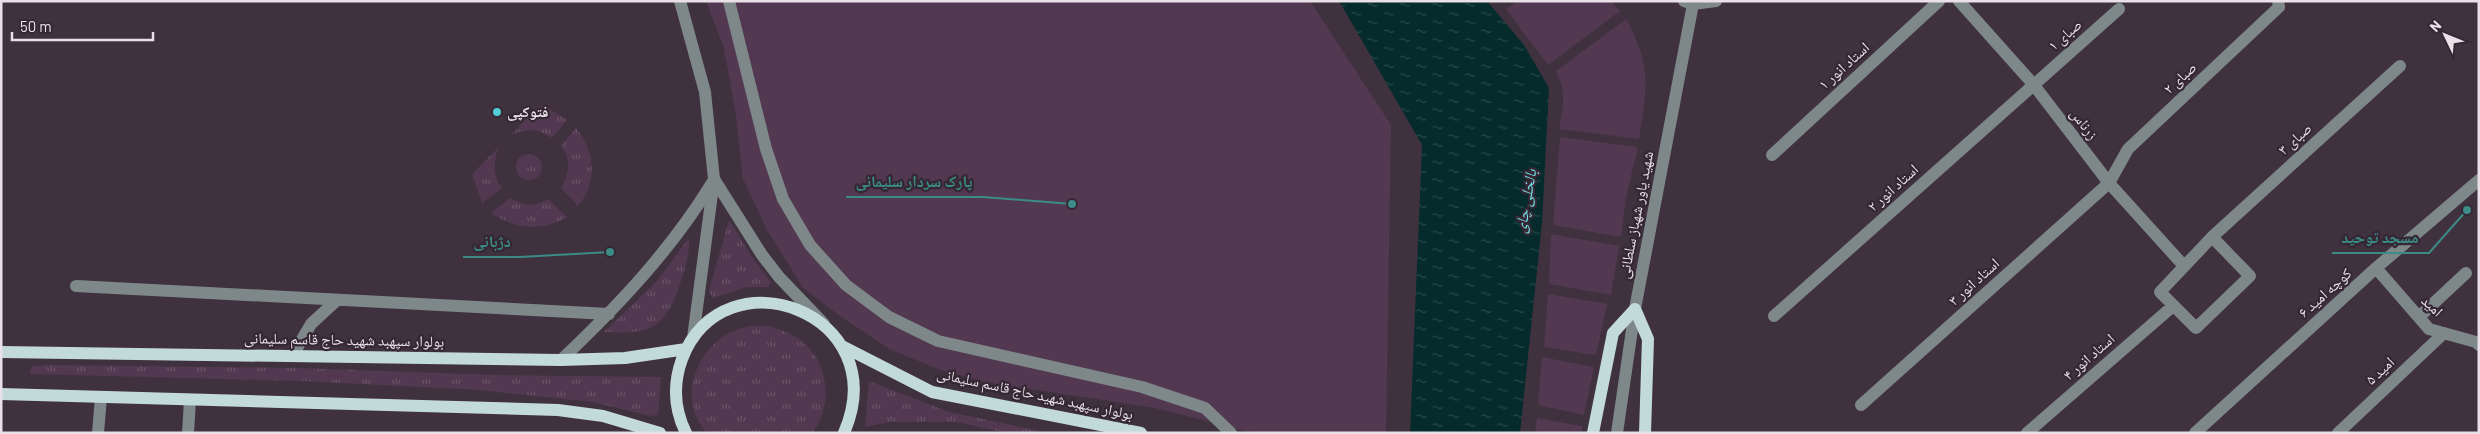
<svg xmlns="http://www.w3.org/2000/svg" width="2480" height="434" font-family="Barlow,'Noto Naskh Arabic',sans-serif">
	<defs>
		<pattern id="grass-tufts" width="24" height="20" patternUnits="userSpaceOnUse" patternTransform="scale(1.25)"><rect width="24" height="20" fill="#523850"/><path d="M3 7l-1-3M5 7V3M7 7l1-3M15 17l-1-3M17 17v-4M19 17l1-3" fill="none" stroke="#6b5469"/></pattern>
		<pattern id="water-ripples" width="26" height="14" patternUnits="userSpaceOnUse" patternTransform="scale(1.25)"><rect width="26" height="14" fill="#052b2d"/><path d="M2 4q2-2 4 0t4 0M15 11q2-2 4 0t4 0" fill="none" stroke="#29494b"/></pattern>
	</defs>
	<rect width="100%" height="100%" fill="#3f323e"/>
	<path fill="url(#grass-tufts)" d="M539,106L548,108L567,120L552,138C538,128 528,129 512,134Z
		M576,128C595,150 598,183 578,206L561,188C569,175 572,159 561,146Z
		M498,148C494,163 492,175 502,188L482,203L472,174Z
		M516 167a13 13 0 1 1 26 0a13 13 0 1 1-26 0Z
		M510,198C522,206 536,207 548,199L567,217C542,232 515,229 491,213Z
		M729,220L755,262L771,282L768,287H747L713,298L709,291Z
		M689,238C690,255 685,268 680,284C664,330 651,334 604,332L656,282Z
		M769,326C782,330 796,335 806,345C830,368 832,407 812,433H706C703,427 698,422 696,416C681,379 708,335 746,327C753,325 761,326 769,326Z
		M46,365L299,368L496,375L661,377L658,415L650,416L593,402L480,390L302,381L30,374L31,367Z
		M869,381L949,412L1050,433H1008L956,422H890L865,427Z"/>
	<path fill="#523850" d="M706,1H1310L1391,125L1386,433H1253L1155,408L985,382L941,370L891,350L840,316L803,288L767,230L743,179L736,116L724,48Z
		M1517,1H1611L1620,11L1548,65L1506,9Z
		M1626,19C1652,66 1647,88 1639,139L1559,129C1563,107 1567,92 1556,71Z
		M1560,137L1638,147L1626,197L1621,237L1553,225Z
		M1551,234L1619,246L1611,295L1549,284Z
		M1548,294L1607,304L1596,355L1544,347Z
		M1542,357L1594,367L1584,415L1538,405Z
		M1537,418L1582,426V433H1535Z"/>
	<path fill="url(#water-ripples)" d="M1339,1H1487L1524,45L1549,88L1542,223L1520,433H1410L1422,145Z"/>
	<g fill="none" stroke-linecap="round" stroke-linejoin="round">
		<path stroke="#7e8889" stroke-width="12" d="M680,1L705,92L714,179L693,338
			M729,1L766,149L783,199L810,245L846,285L889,317L938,341L1142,387L1205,408L1231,433
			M1684,1L1693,4L1716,1
			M1959,1L2033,84L2109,183L2184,266
			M1772,155L1939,1
			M714,179L762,255L779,277L824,324
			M2212,237L2250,276L2196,328L2160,292L2212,237L2400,66
			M2376,268L2429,329L2476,342L2479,345
			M76,286L609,314
			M1774,316L2119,9
			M2419,317L2466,273
			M293,355L311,324L337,300
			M561,360C618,306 671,250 712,183
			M1861,405L2109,183L2128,149L2279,7L2278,1
			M98,433L101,397
			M188,433L190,400
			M1617,433L1635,309L1693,4
			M2027,433L2173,306
			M2195,433L2376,268L2479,180
			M2338,433L2444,333"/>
		<path stroke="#c3dadb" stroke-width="12" d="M842,346L932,392L1141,433
			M1,352L561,360L625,358L686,349
			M1,394L558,410L603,416L660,433
			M686,433C674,409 673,384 682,359C724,250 896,313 844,433
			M1593,433L1613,333L1635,309L1648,339L1645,433"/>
	</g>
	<circle fill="#51ccd4" stroke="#352834" stroke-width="2" cx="497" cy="112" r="5"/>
	<g text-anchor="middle" stroke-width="4.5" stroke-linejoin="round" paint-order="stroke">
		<g font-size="15" fill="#e9e0e8" stroke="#352834">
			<text transform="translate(2065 35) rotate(-41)" y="5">صبای ۱</text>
			<text transform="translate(1844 66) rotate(-42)" y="5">استاد انور ۱</text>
			<text transform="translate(2180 78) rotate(-43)" y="5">صبای ۲</text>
			<text transform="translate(2084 124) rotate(53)" y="5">زرناس</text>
			<text transform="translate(2295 139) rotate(-42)" y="5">صبای ۳</text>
			<text transform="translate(1893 188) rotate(-42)" y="5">استاد انور ۲</text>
			<text transform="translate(1636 215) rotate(-79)" y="5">شهید یاور شهباز سلطانی</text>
			<text transform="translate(1974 282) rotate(-42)" y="5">استاد انور ۳</text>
			<text transform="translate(2325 293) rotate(-42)" y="5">کوچه امید ۶</text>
			<text transform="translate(2432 306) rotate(44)" y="5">امید</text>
			<text transform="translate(344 340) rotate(1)" y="5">بولوار سپهبد شهید حاج قاسم سلیمانی</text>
			<text transform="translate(2089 357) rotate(-41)" y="5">استاد انور ۴</text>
			<text transform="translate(2380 371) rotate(-43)" y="5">امید ۵</text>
			<text transform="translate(1035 394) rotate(12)" y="5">بولوار سپهبد شهید حاج قاسم سلیمانی</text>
		</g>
		<g font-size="15" font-weight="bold" fill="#e9e0e8" stroke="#352834" text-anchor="start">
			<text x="507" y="117">فتوکپی</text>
		</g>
		<g font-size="16" font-style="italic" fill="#72dbe1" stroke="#352834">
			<text transform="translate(1525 201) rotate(-80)" y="6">بالخلی چای</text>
		</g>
	</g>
	<path fill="none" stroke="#3b8b86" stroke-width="2" d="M1072 204L983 197H846M2467 210L2429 253H2332M610 252L520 257H463"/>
	<g fill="#3b8b86" stroke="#352834" stroke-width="2">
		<circle cx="1072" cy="204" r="5"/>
		<circle cx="2467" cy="210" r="5"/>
		<circle cx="610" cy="252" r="5"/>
	</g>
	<g font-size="16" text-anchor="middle" font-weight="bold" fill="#3b8b86" stroke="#352834" stroke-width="4.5" stroke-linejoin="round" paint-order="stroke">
		<text x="914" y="187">پارک سردار سلیمانی</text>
		<text x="2380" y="243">مسجد توحید</text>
		<text x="492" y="247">دژبانی</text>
	</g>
	<rect width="2480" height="434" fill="none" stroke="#e9e0e8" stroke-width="5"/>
	<g transform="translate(2445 35) rotate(313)" stroke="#352834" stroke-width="4" paint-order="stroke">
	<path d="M0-4L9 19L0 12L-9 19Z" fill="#e9e0e8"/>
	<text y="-8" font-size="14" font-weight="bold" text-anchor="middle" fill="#e9e0e8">N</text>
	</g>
	<path d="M12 32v8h141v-8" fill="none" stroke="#e9e0e8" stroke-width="2.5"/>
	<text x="20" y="32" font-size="15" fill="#e9e0e8" stroke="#352834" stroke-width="4" paint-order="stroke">50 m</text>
</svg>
